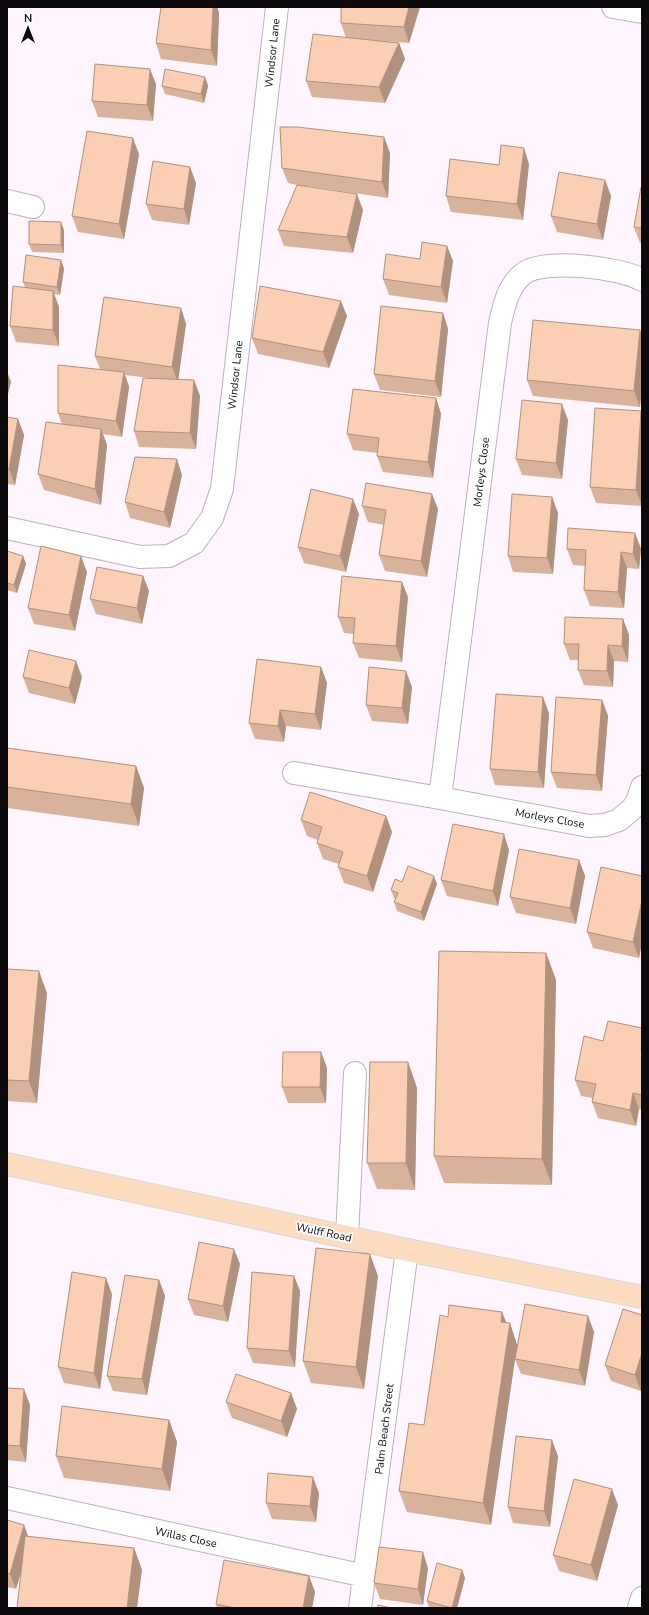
<svg xmlns="http://www.w3.org/2000/svg" width="649" height="1615" font-family="'Nunito Sans',sans-serif">
	<rect width="100%" height="100%" fill="#fef5ff"/>
	<g fill="none" stroke-linecap="round" stroke-linejoin="round">
		<defs>
			<path id="minor" d="M613,7L642,12
				M7,201L33,207
				M642,280C620,267 543,258 523,274C508,286 504,306 500,323L440,798L589,826L605,825L619,820L632,809L637,802L642,787
				M7,528L140,557L169,556L194,543L212,518L222,489L277,7
				M294,773L440,798
				M347,1237L355,1073
				M7,1498L365,1576
				M360,1608L407,1250
				M639,1608L642,1598"/>
			<path id="major" d="M7,1164L407,1250L642,1297"/>
		</defs>
		<use href="#minor" stroke="#bab2bb" stroke-width="24"/>
		<use href="#major" stroke="#d8d8d8" stroke-width="24"/>
		<use href="#minor" stroke="#fff" stroke-width="22"/>
		<use href="#major" stroke="#fddbbe" stroke-width="22"/>
	</g>
	<path fill="#d8b29a" d="M161,7H217L219,13L217,66L161,59L156,43Z
		M341,7H420L409,43L373,40L399,43L405,59L385,103L312,97L306,81L346,38L341,23Z
		M205,77L208,86L204,103L165,94L162,86Z
		M156,84L153,121L98,117L92,101Z
		M384,137L390,153L388,198L307,186L363,210L353,253L284,246L278,230L297,185L288,183L282,168Z
		M139,154L124,239L78,232L72,216Z
		M529,164L523,220L451,212L446,196L499,165Z
		M190,167L196,183L189,225L152,220L146,204Z
		M605,180L611,196L603,240L557,232L551,216Z
		M642,188V243H640L634,227Z
		M64,230V253L32,252L29,244Z
		M447,246L453,261L447,303L389,295L383,279L420,259Z
		M61,260L64,269L60,295L54,294L59,307V346L16,342L10,326L25,287L23,282Z
		M181,308L186,324L178,380H194L200,396L196,449L139,447L134,431L150,378L125,375L129,387L122,437L103,434L107,445L101,505L44,490L38,474L62,424L58,413L100,369L95,356Z
		M443,313L448,329L441,397L380,390L374,374Z
		M347,316L329,368L258,354L252,338Z
		M642,335L640,407L533,396L527,380Z
		M436,398L441,414L433,478L383,472L377,456L378,453L353,450L347,434Z
		M641,411L642,414V506L596,503L590,487Z
		M7,417L18,419L24,435L15,485L7,484Z
		M568,420L562,479L522,475L516,459Z
		M182,475L170,528L130,518L125,502Z
		M552,497L558,513L553,574L513,572L508,556Z
		M362,506L438,509L427,577L385,571L379,555L384,525L368,522Z
		M359,514L346,572L304,563L298,547Z
		M635,533L641,549L639,569L627,568L624,608L590,606L584,590L585,566L573,565L567,549Z
		M7,551L23,556L26,564L17,593L7,590Z
		M87,572L75,631L34,624L28,608Z
		M143,576L149,591L142,624L96,614L90,599Z
		M408,597L402,662L359,658L353,643L354,634L344,633L338,617Z
		M623,619L629,635L628,662L614,661L613,687L584,685L578,670V660H570L564,644Z
		M321,667L327,683L321,730L286,726L284,742L255,739L249,723Z
		M23,677H82L75,704L29,693Z
		M412,687L408,724L372,721L366,705Z
		M602,700L608,716L602,791L557,788L551,772Z
		M549,713L544,788L495,785L490,769Z
		M7,748L136,766L144,788L139,826L7,808Z
		M386,816L392,832L373,892L344,883L338,867L339,864L323,859L317,843L318,840L307,836L301,820Z
		M509,850L498,906L447,896L441,880Z
		M579,860L585,876L576,924L516,913L510,897Z
		M642,876V942L639,958L593,948L587,932Z
		M402,882L437,884L424,921L397,911L394,902L395,899L394,898L391,890Z
		M546,953L556,980L552,1185L444,1183L434,1156Z
		M7,969L47,993L37,1103L7,1101Z
		M642,1028V1109H639L636,1126L598,1118L592,1102L593,1098L581,1096L575,1080L603,1041Z
		M321,1052L327,1068L326,1103H288L282,1087Z
		M408,1062L417,1088L415,1190L377,1189L367,1163Z
		M240,1264L228,1322L194,1315L188,1299Z
		M294,1276L300,1291L295,1367L253,1363L247,1348Z
		M378,1276L364,1389L311,1383L303,1361Z
		M159,1280L165,1296L147,1395L113,1391L107,1376Z
		M112,1294L100,1389L64,1383L58,1367Z
		M642,1315V1387L641,1391L611,1381L605,1365Z
		M588,1316L594,1332L585,1386L521,1374L515,1359L491,1525L407,1512L399,1491L424,1425L448,1317L510,1323L517,1345Z
		M7,1388L30,1405L26,1462L7,1460Z
		M291,1393L297,1409L287,1437L232,1418L226,1402Z
		M169,1420L177,1442L170,1491L64,1478L56,1456Z
		M558,1456L550,1527L513,1523L508,1507Z
		M319,1493L316,1522L272,1519L266,1503Z
		M618,1505L597,1581L559,1571L553,1555Z
		M7,1520L28,1537L134,1548L142,1570L21,1572L16,1589L7,1587Z
		M428,1568L423,1605L380,1599L374,1583Z
		M462,1570L465,1578L457,1608H429L427,1601Z
		M309,1576L315,1592L312,1608H217L216,1604Z"/>
	<path fill="#b0917d" d="M213,7H217L219,13L217,66L211,50Z
		M409,7H420L409,43L404,27Z
		M399,43L405,59L385,103L379,87Z
		M150,69L156,84L153,121L147,105Z
		M205,77L208,86L204,103L201,94Z
		M384,137L390,153L388,198L382,182Z
		M133,138L139,154L124,239L119,224Z
		M524,148L529,164L523,220L517,204Z
		M190,167L196,183L189,225L184,209Z
		M605,180L611,196L603,240L597,224Z
		M357,194L363,210L353,253L347,237Z
		M61,222L64,230V253L61,245Z
		M447,246L453,261L447,303L441,287Z
		M61,260L64,269L60,295L57,287Z
		M53,291L59,307V346L53,330Z
		M341,301L347,316L329,368L323,352Z
		M181,308L186,324L178,382L172,367Z
		M443,313L448,329L441,397L435,381Z
		M640,330L642,335V389L640,407L634,391Z
		M124,372L129,387L122,437L116,421Z
		M8,374L11,382L7,398V376Z
		M194,380L200,396L196,449L190,433Z
		M436,398L441,414L433,478L428,462Z
		M562,404L568,420L562,479L556,463Z
		M641,411L642,414V506L636,490Z
		M18,419L24,435L15,485L9,469Z
		M101,429L107,445L101,505L95,489Z
		M177,459L182,475L170,528L164,512Z
		M432,494L438,509L427,577L421,561Z
		M552,497L558,513L553,574L547,558Z
		M353,499L359,514L346,572L340,556Z
		M635,533L641,549L639,569L633,554Z
		M621,552L627,568L624,608L618,592Z
		M23,556L26,564L17,593L14,585Z
		M81,556L87,572L75,631L69,615Z
		M143,576L149,591L142,624L137,608Z
		M402,582L408,597L402,662L396,646Z
		M623,619L629,635L628,662L622,646Z
		M608,645L614,661L613,687L607,671Z
		M76,661L82,677L75,704L69,688Z
		M321,667L327,683L321,730L315,714Z
		M406,671L412,687L408,724L402,708Z
		M543,697L549,713L544,788L538,772Z
		M602,700L608,716L602,791L596,775Z
		M280,710L286,726L284,742L278,726Z
		M136,766L144,788L139,826L131,804Z
		M386,816L392,832L373,892L367,876Z
		M504,834L509,850L498,906L493,891Z
		M579,860L585,876L576,924L570,908Z
		M434,876L437,884L424,921L421,912Z
		M642,900V942L639,958L633,942Z
		M546,953L556,980L552,1185L542,1159Z
		M39,971L47,993L37,1103L29,1081Z
		M321,1052L327,1068L326,1103L320,1087Z
		M408,1062L417,1088L415,1190L406,1163Z
		M633,1093L639,1109L636,1126L630,1110Z
		M234,1249L240,1264L228,1322L223,1306Z
		M370,1254L378,1276L364,1389L356,1367Z
		M294,1276L300,1291L295,1367L289,1351Z
		M106,1278L112,1294L100,1389L94,1373Z
		M159,1280L165,1296L147,1395L142,1379Z
		M502,1312L509,1329L510,1323L517,1345L491,1525L483,1503L501,1322Z
		M588,1316L594,1332L585,1386L579,1370Z
		M642,1353V1387L641,1391L635,1375Z
		M24,1389L30,1405L26,1462L20,1446Z
		M291,1393L297,1409L287,1437L281,1421Z
		M169,1420L177,1442L170,1491L162,1469Z
		M552,1440L558,1456L550,1527L544,1511Z
		M313,1477L319,1493L316,1522L310,1506Z
		M612,1489L618,1505L597,1581L591,1565Z
		M24,1525L30,1541L16,1589L10,1574Z
		M134,1548L142,1570L137,1608H127Z
		M423,1552L428,1568L423,1605L418,1589Z
		M462,1570L465,1578L457,1608H452Z
		M309,1576L315,1592L312,1608H303Z"/>
	<path fill="#fbcfb3" stroke="#b0917d" d="M161,7H213L211,50L156,43Z
		M341,7H409L404,27L341,23Z
		M313,34L399,43L379,87L306,81Z
		M95,64L150,69L147,105L92,101Z
		M165,69L205,77L201,94L162,86Z
		M280,127H297L384,137L382,182L282,168Z
		M87,131L133,138L119,224L72,216Z
		M501,145L524,148L517,204L446,196L450,159L499,165Z
		M153,161L190,167L184,209L146,204Z
		M559,172L605,180L597,224L551,216Z
		M297,185L357,194L347,237L278,230Z
		M641,187L642,188V228L634,227Z
		M29,221L61,222V245L29,244Z
		M422,242L447,246L441,287L383,279L386,254L420,259Z
		M26,255L61,260L57,287L23,282Z
		M13,286L53,291V330L10,326Z
		M260,286L341,301L323,352L252,338Z
		M104,297L181,308L172,367L95,356Z
		M381,306L443,313L435,381L374,374Z
		M533,320L640,330L634,391L527,380Z
		M58,365L124,372L116,421L58,413Z
		M143,378L194,380L190,433L134,431Z
		M353,389L436,398L428,462L377,456L379,438L347,434Z
		M522,400L562,404L556,463L516,459Z
		M595,408L641,411L636,490L590,487Z
		M7,417L18,419L9,469H7Z
		M46,422L101,429L95,489L38,474Z
		M135,457L177,459L164,512L125,502Z
		M366,483L432,494L421,561L379,555L386,510L362,506Z
		M311,489L353,499L340,556L298,547Z
		M512,494L552,497L547,558L508,556Z
		M568,528L635,533L633,554L621,552L618,592L584,590L586,550L567,549Z
		M41,546L81,556L69,615L28,608Z
		M7,551L23,556L14,585L7,583Z
		M97,567L143,576L137,608L90,599Z
		M342,576L402,582L396,646L353,643L355,618L338,617Z
		M565,617L623,619L622,646L608,645L607,671L578,670L579,644H564Z
		M29,650L76,661L69,688L23,677Z
		M257,659L321,667L315,714L280,710L278,726L249,723Z
		M369,667L406,671L402,708L366,705Z
		M496,694L543,697L538,772L490,769Z
		M556,697L602,700L596,775L551,772Z
		M7,748L136,766L131,804L7,787Z
		M310,792L386,816L367,876L338,867L343,852L317,843L322,827L301,820Z
		M453,824L504,834L493,891L441,880Z
		M519,849L579,860L570,908L510,897Z
		M408,866L434,876L421,912L394,902L398,893L391,890L395,879L402,882Z
		M601,867L642,876V900L633,942L587,932Z
		M439,951L546,953L542,1159L434,1156Z
		M7,969L39,971L29,1081L7,1080Z
		M608,1021L642,1028V1044L641,1050H642V1095L633,1093L630,1110L592,1102L596,1084L575,1080L584,1036L603,1041Z
		M283,1052H321L320,1087H282Z
		M370,1062H408L406,1163H367Z
		M199,1242L234,1249L223,1306L188,1299Z
		M316,1248L370,1254L356,1367L303,1361Z
		M72,1272L106,1278L94,1373L58,1367Z
		M252,1272L294,1276L289,1351L247,1348Z
		M125,1275L159,1280L142,1379L107,1376Z
		M525,1304L588,1316L579,1370L515,1359Z
		M449,1305L502,1312L501,1322L510,1323L483,1503L399,1491L409,1423L424,1425L440,1315L448,1317Z
		M623,1309L642,1315V1353L635,1375L605,1365Z
		M236,1374L291,1393L281,1421L226,1402Z
		M7,1388L24,1389L20,1446L7,1445Z
		M62,1406L169,1420L162,1469L56,1456Z
		M516,1436L552,1440L544,1511L508,1507Z
		M268,1473L313,1477L310,1506L266,1503Z
		M574,1479L612,1489L591,1565L553,1555Z
		M7,1520L24,1525L10,1574L7,1573Z
		M25,1536L134,1548L127,1608H17Z
		M379,1547L423,1552L418,1589L374,1583Z
		M224,1560L309,1576L303,1608H235L216,1604Z
		M437,1563L462,1570L452,1608L427,1601Z
		M378,1605L391,1608H377Z"/>
	<g text-anchor="middle" stroke-width="4" stroke-linejoin="round" paint-order="stroke">
		<g font-size="11" fill="#0d0a0d" stroke="#fff">
			<text transform="translate(272 53) rotate(-84)" y="4">Windsor Lane</text>
			<text transform="translate(235 375) rotate(-84)" y="4">Windsor Lane</text>
			<text transform="translate(481 472) rotate(-83)" y="4">Morleys Close</text>
			<text transform="translate(550 818) rotate(10)" y="4">Morleys Close</text>
			<text transform="translate(324 1232) rotate(12)" y="4">Wulff Road</text>
			<text transform="translate(384 1429) rotate(-83)" y="4">Palm Beach Street</text>
			<text transform="translate(186 1537) rotate(12)" y="4">Willas Close</text>
		</g>
	</g>
	<rect width="649" height="1615" fill="none" stroke="#0d0a0d" stroke-width="16"/>
	<g transform="translate(28 28)" stroke="#ffffff" stroke-width="3" paint-order="stroke">
	<path d="M0-3L7 15L0 10L-7 15Z" fill="#0d0a0d"/>
	<text y="-6" font-size="11" font-weight="bold" text-anchor="middle" fill="#0d0a0d">N</text>
	</g>
</svg>
